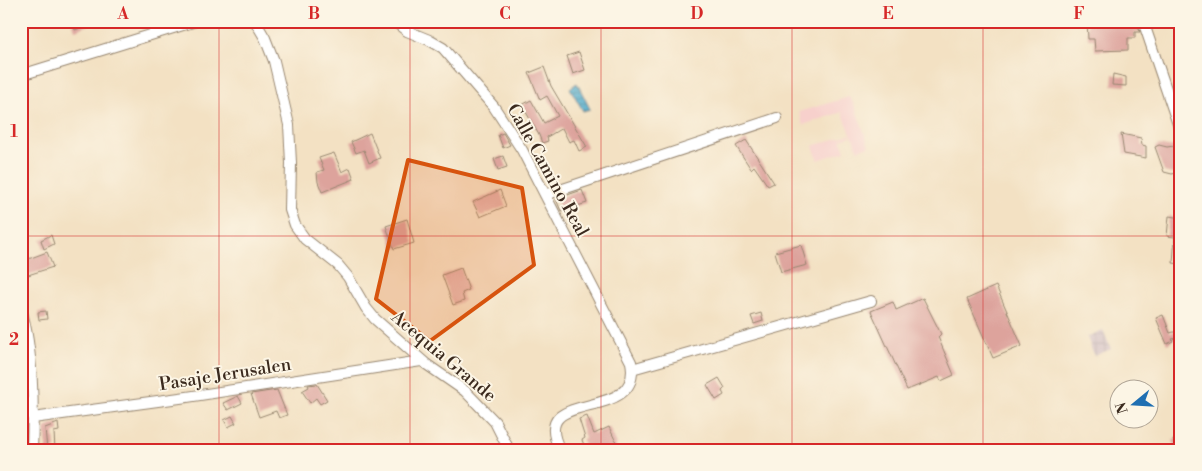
<svg xmlns="http://www.w3.org/2000/svg" width="1202" height="471" font-family="'Libre Bodoni',serif">
	<defs>
		<pattern id="industrial-grid" width="8" height="8" patternUnits="userSpaceOnUse" patternTransform="scale(1.25)"><rect width="8" height="8" fill="#d2bec3"/><path d="M0 4h8M4 0v8" fill="none" stroke="#b5a3a7"/></pattern>
		<pattern id="water-rules" width="6" height="5" patternUnits="userSpaceOnUse" patternTransform="scale(1.25)"><rect width="6" height="5" fill="#4ba8ca"/><path d="M0 2.5h6" fill="none" stroke="#4089a3"/></pattern>
	</defs>
	<rect width="100%" height="100%" fill="#fcf5e5"/>
	<filter id="ink" filterUnits="userSpaceOnUse"><feTurbulence type="fractalNoise" baseFrequency=".02" numOctaves="2"/><feDisplacementMap in="SourceGraphic" scale="10" xChannelSelector="R" yChannelSelector="G"/><feConvolveMatrix kernelMatrix="1 2 1 2 8 2 1 2 1" color-interpolation-filters="sRGB"/></filter>
	<filter id="wash" filterUnits="userSpaceOnUse"><feTurbulence type="fractalNoise" baseFrequency=".0096" numOctaves="4" result="noise"/><feDisplacementMap in="SourceGraphic" scale="20" xChannelSelector="R" yChannelSelector="G"/><feGaussianBlur stdDeviation="1.12" result="paint"/><feColorMatrix in="noise" values="0 0 0 0 0 0 0 0 0 0 0 0 0 0 0 0 0 1.4 0 .05"/><feComposite in="paint" operator="in"/></filter>
	<g filter="url(#wash)">
		<rect width="100%" height="100%" fill="#f3e1c3"/>
		<path fill="#f7d0cc" d="M849,97L854,104L869,146L858,150L842,112L803,125L799,112Z
			M850,134L851,136L841,139L845,151L818,160L813,146Z"/>
		<path fill="url(#industrial-grid)" d="M1103,330L1111,349L1094,356L1087,337Z"/>
		<path fill="url(#water-rules)" stroke="#436974" d="M577,83L590,109L583,111L570,88Z"/>
		<g id="blocks">
			<path fill="#dda39c" d="M72,21H96L97,22L75,30Z
				M1087,21H1136L1140,32H1135V38H1128V50L1095,51L1094,39H1088Z
				M579,52L585,70L573,74L567,56Z
				M544,67L551,86L587,147L579,151L574,140L569,142L562,128L547,137L548,141L542,143L539,135L522,105L531,100L544,123L558,116L547,96L540,100L529,73Z
				M1113,74L1126,77V86L1112,85Z
				M370,133L380,158L369,163L364,150L356,153L351,142Z
				M503,133L510,145L503,148L498,135Z
				M1121,134L1141,138L1142,145L1146,146V158L1124,154Z
				M746,140L774,183L768,186L754,166L751,169L736,146Z
				M1159,145L1167,147L1181,145V172L1172,174L1164,172L1155,147Z
				M334,153L342,172L350,168L354,179L322,192L318,182L317,172L324,170L319,158Z
				M503,156L507,167L498,170L494,159Z
				M500,190L506,206L480,217L473,202Z
				M582,190L587,203L561,211L556,199Z
				M1169,216L1181,218V264L1173,263L1175,237L1167,236Z
				M407,219L414,243L394,249L386,226Z
				M51,235L54,244L44,249L41,240Z
				M801,245L807,265L781,272L775,252Z
				M47,252L53,267L28,275L23,261Z
				M461,268L469,290L462,293L464,301L453,305L442,275Z
				M996,286L1022,346L993,358L967,299Z
				M923,298L941,334L938,337L954,375L941,381L939,377L907,390L871,311L893,302L896,310Z
				M46,311L47,319L39,320L38,312Z
				M761,313L763,321L754,324L751,316Z
				M1163,315L1170,333L1181,330V337L1172,339L1173,341L1167,344L1156,318Z
				M719,378L725,388L722,391L724,395L716,400L707,385Z
				M317,384L327,400L320,404L316,398L310,403L302,391L309,387L308,385Z
				M277,390L287,415L279,418L276,411L259,417L251,394Z
				M238,396L242,403L228,410L223,403Z
				M232,416L236,423L228,427L224,420Z
				M587,416L594,434L609,427L617,444L615,445L617,450H586L582,440L585,438L579,419Z
				M58,423L59,431L54,432L55,450H47L45,428Z
				M21,435L26,437L25,447H21Z
				M1181,436V450H1177L1173,440Z"/>
		</g>
	</g>
	<g filter="url(#ink)">
		<use href="#blocks" fill-opacity="0" stroke="#978670" stroke-width="1"/>
		<g fill="none" stroke-linecap="round" stroke-linejoin="round">
			<defs>
				<path id="street" d="M255,21L265,38L274,61L289,125L291,163L290,210L295,225L305,239L338,265L348,277L366,308L375,319L426,364L465,391L495,422L509,450
					M394,21L407,31L429,40L443,48L494,107L522,150L631,362C644,426 526,385 560,450
					M1143,21L1181,133
					M21,75L196,21
					M545,195L777,118
					M21,309C33,349 34,408 32,450
					M632,369L871,301
					M33,418L187,397L421,361"/>
			</defs>
			<use href="#street" stroke="#978670" stroke-width="12"/>
			<use href="#street" stroke="#fff" stroke-width="10"/>
		</g>
	</g>
	<path fill="#d7540e" fill-opacity="0.2" stroke="#d7540e" stroke-width="4" stroke-linejoin="round" d="M408,160L522,188L534,265L430,341L376,299Z"/>
	<path fill="none" stroke="#d62828" stroke-width="1" stroke-opacity="0.55" d="M219,21V450M410,21V450M601,21V450M792,21V450M983,21V450M21,236H1181"/>
	<g text-anchor="middle" stroke-width="4" stroke-linejoin="round" paint-order="stroke">
		<g font-size="18" fill="#3b2a1e" stroke="#fcf5e5">
			<text transform="translate(548 170) rotate(61)" y="6">Calle Camino Real</text>
			<text transform="translate(444 356) rotate(40)" y="6">Acequia Grande</text>
			<text transform="translate(225 374) rotate(-9)" y="6">Pasaje Jerusalen</text>
		</g>
	</g>
	<rect width="1202" height="471" fill="none" stroke="#fcf5e5" stroke-width="55"/>
	<g transform="translate(1134 404) rotate(252)"><circle r="24" fill="#fcf5e5" stroke="#afa495"/>
	<path d="M0-4L9 19L0 12L-9 19Z" fill="#1f6fb2"/>
	<text y="-8" font-size="14" font-weight="bold" text-anchor="middle" fill="#3b2a1e">N</text>
	</g>
	<rect x="28" y="28" width="1146" height="416" fill="none" stroke="#d62828" stroke-width="2"/>
	<g font-size="16" text-anchor="middle" font-weight="bold" fill="#d62828">
		<text x="123" y="19">A</text>
		<text x="314" y="19">B</text>
		<text x="505" y="19">C</text>
		<text x="697" y="19">D</text>
		<text x="888" y="19">E</text>
		<text x="1079" y="19">F</text>
		<text x="14" y="137">1</text>
		<text x="14" y="345">2</text>
	</g>
</svg>
